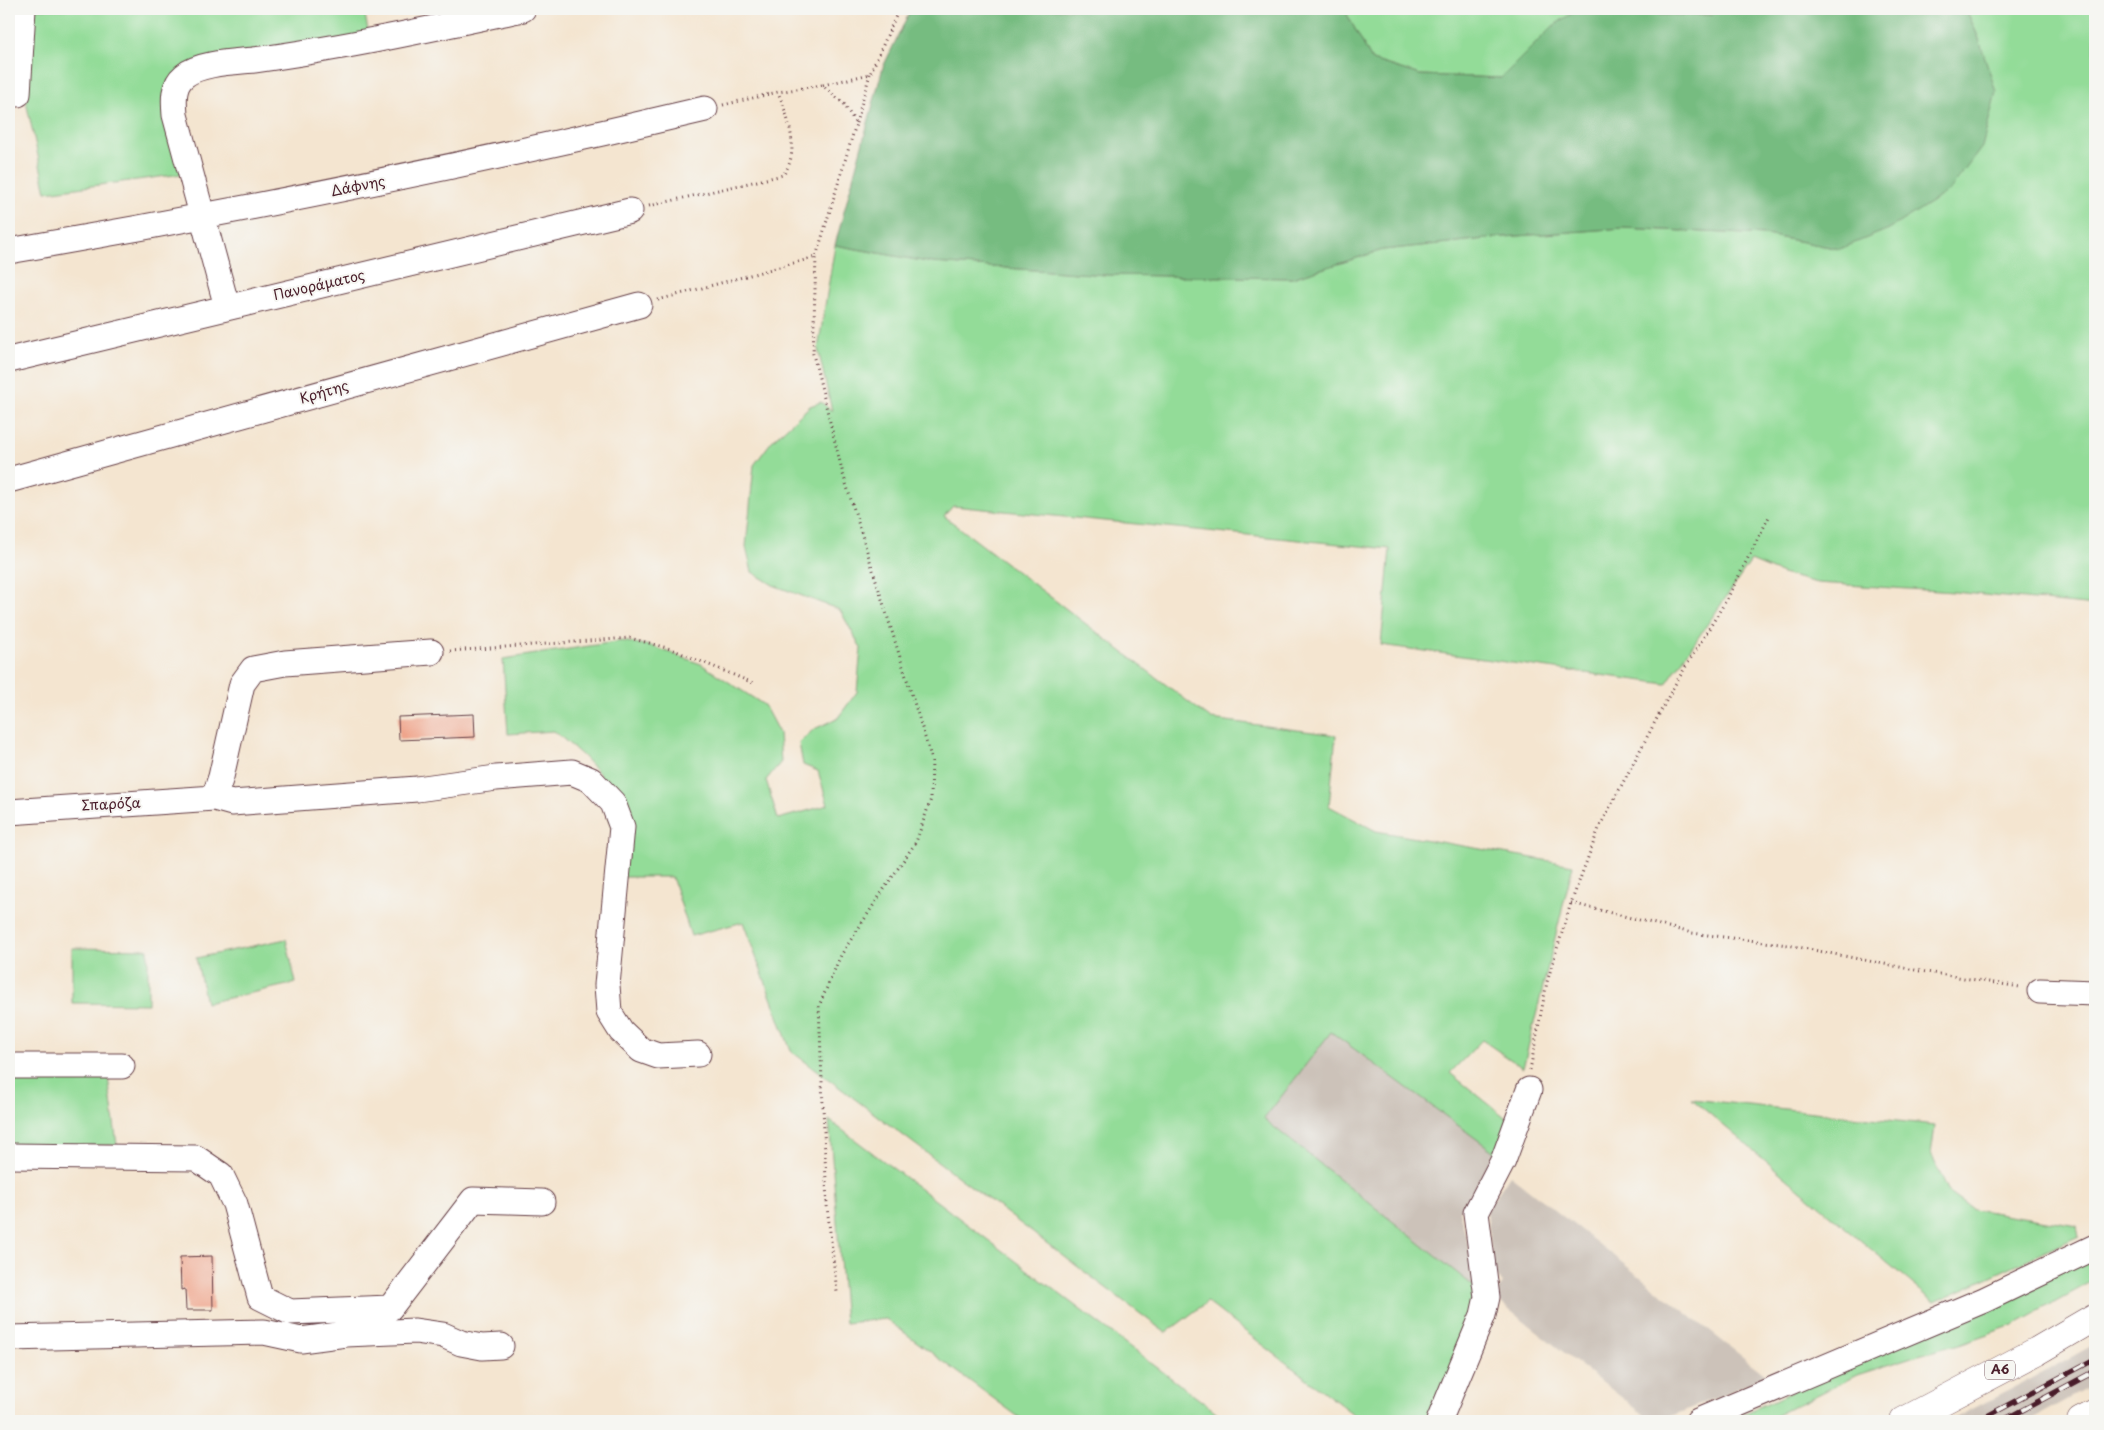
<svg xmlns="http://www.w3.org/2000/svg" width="2104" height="1430" font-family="'Playpen Sans',sans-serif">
	<rect width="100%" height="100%" fill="#f6f6f2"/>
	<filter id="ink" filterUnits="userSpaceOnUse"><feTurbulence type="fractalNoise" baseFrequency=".02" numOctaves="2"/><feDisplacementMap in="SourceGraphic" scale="10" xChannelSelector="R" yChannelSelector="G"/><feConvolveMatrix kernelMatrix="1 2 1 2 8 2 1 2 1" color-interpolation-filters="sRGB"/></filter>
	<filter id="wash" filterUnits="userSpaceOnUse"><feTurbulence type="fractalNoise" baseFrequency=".0096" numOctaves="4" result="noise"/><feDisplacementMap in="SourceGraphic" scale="20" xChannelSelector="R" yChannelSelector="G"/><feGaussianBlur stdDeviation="1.12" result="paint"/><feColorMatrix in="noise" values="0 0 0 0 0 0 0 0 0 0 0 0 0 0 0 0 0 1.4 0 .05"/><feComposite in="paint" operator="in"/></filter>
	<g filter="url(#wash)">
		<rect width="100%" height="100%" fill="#f4e5d0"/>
		<path fill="#ccc2b9" d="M1331,1031L1497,1154L1471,1198L1459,1211L1481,1292L1264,1119Z
			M1510,1175L1767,1376L1660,1421H1652L1494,1298L1502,1283L1493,1272L1487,1210Z
			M2095,1344V1384L2028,1421H1949L2031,1379Z"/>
		<path fill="#93dc98" stroke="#6e7e62" d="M28,9H364L369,36L174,75L182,174L46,192L23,88Z
			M1344,9H1578L1552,27L1502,78L1420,75L1372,60Z
			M1647,9H1717L1713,15H1660Z
			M1966,9H2095V606L1954,592L1817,583L1782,574L1751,561L1666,684L1381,645L1390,549L953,506L944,516L1211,719L1336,735L1329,806L1376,831L1573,865L1523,1068L1482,1040L1450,1073L1510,1121L1497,1154L1331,1032L1264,1119L1481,1292L1438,1421H1362L1207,1302L1166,1333L791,1051L743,922L691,936L672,877H623L599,773L582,755L554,731L508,734L503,659L622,641L651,646L701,664L764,705L779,733L781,762L766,780L778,819L828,805L818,771L803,765L799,743L814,729L837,719L857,692L861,648L840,610L773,585L752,572L746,547L754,465L772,441L810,406L821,402L832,411L818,349L835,245L933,263L1107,275L1292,278L1383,250L1504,237L1623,228L1766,235L1840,249L1979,39Z
			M286,939L296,983L206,1003L196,958Z
			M72,948L148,949V1004L72,1003Z
			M9,1077H108L117,1145L9,1146Z
			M1692,1099L1935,1125L1931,1154L1948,1191L1973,1209L2077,1226L2079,1236L1934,1302Z
			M829,1120L1228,1421H1024L886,1319L845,1323Z
			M2095,1254V1280L2013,1325L1959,1344L1919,1355L1857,1375L1765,1421H1728Z"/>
		<path fill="#76bc80" stroke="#606e56" d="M911,9H1344L1372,60L1420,75L1501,78L1552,27L1578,9H1647L1660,15H1712L1717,9H1966L1979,39L1996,92L1982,147L1949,191L1889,229L1840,249L1766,235L1623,228L1504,237L1383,250L1292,278L1107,275L933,263L835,245L883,67Z"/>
		<g id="blocks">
			<path fill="#efa58c" d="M474,714L475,737L399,740L398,717Z
				M212,1256L213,1310H186L185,1289L181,1290L180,1257Z"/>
		</g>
	</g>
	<g filter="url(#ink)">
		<use href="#blocks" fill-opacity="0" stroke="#643d44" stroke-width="1"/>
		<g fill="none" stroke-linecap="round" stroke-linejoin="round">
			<defs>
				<path id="minor" d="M18,94L23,9
					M9,251C242,211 474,164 705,109
					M227,307L175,115C174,102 172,86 184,76C199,63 234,62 254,60C344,48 434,28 523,9
					M9,360L630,211
					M9,480L639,305
					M214,798L221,777L242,684L253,669L285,663L431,652
					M9,812L214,798L232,803L417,789L496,778L572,772L591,780L613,803L622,827L607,985L609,1012L621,1031L641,1050L658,1056L698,1054
					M2040,991L2095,993
					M9,1066H122
					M9,1156L196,1158L221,1175L235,1204L260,1297L290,1312L390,1308L473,1200L542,1202
					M9,1338L264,1332L301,1340L346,1334L415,1331L443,1335L461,1343L482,1347L501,1346
					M1439,1421L1483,1315L1487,1297L1476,1213L1503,1161L1529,1090
					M1698,1421L1984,1300L2095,1247"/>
				<path id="highway" d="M1904,1421L2037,1351L2095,1317
					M2081,1421L2095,1414"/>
			</defs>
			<use href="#minor" stroke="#643d44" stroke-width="27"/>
			<use href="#highway" stroke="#643d44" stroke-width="29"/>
			<path stroke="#643d44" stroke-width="3" stroke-dasharray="1 4" stroke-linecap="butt" d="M823,85L870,74L899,9
				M723,105L778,92L822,85L844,104L856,124L816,257
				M856,123L870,74
				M649,206L783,175C801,152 788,117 778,92
				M658,300L816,257L813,354L843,474L932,760L931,799L916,842L886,886L841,955L819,1006L827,1206L837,1292
				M450,651L630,638L671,649L753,683
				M1571,903L1692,933L1788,945L1920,971L2020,987
				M1530,1070L1547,982L1571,903L1599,828L1674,686L1727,599L1769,517"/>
			<use href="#minor" stroke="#fff" stroke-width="25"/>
			<use href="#highway" stroke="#fff" stroke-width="28"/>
			<defs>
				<path id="rail" d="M1978,1421L2095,1359
					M2002,1421L2095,1371"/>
			</defs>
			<use href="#rail" stroke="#4a1f2b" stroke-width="5.5"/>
			<use href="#rail" stroke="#f6f6f2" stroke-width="4" stroke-dasharray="11" stroke-linecap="butt"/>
		</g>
	</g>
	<g text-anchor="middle" stroke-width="4" stroke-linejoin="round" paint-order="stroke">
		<rect fill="#f6f6f2" stroke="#7e6067" stroke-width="1" x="1985" y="1360.5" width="30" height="19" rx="4"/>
		<g font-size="12" font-weight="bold" fill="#4a1f2b">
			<text x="2000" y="1374">Α6</text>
		</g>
		<g font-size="14" fill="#4a1f2b" stroke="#f6f6f2">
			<text transform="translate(358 186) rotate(-11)" y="5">Δάφνης</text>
			<text transform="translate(319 285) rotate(-13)" y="5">Πανοράματος</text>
			<text transform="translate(324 392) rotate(-16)" y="5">Κρήτης</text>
			<text transform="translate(111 804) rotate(-3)" y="5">Σπαρόζα</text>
		</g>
	</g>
	<rect width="2104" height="1430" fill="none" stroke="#f6f6f2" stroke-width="30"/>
</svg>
